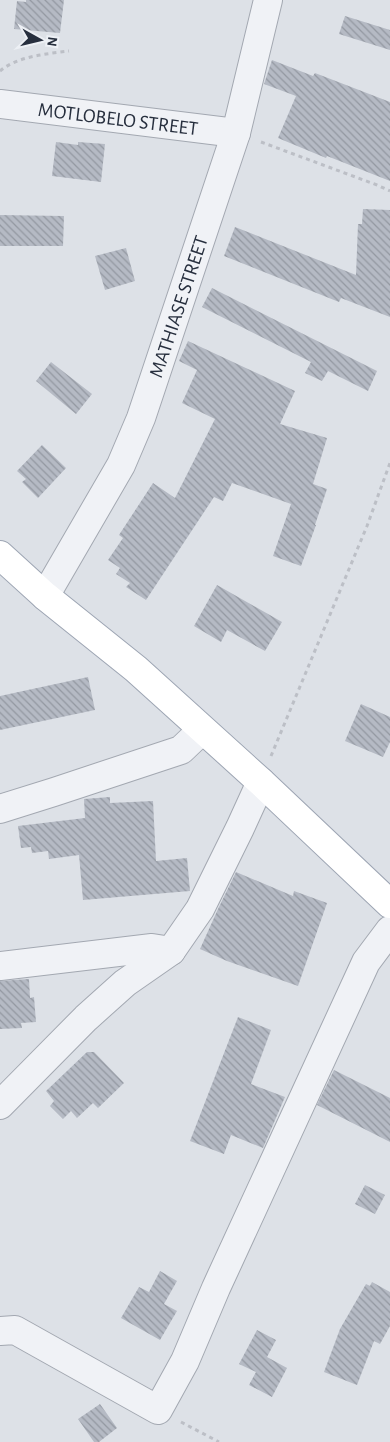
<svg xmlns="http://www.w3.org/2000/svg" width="390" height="1442" font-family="'Alegreya Sans',sans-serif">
	<defs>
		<pattern id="building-back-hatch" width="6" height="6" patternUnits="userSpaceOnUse" patternTransform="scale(1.25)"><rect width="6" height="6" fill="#b5bac4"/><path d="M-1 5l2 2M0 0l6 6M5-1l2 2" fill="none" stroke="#9398a1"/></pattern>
	</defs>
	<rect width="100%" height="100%" fill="#dde1e7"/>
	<path fill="url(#building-back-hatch)" d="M26,0H64L60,33L14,29L17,1L26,2Z
		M345,16L390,30V50L339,34Z
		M272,60L313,76L315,73L390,102V181L327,156L326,158L278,138L296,96L264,84Z
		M56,142L78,145V142L105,144L101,182L52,176Z
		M363,209L390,210V317L341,298L339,302L224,256L235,227L356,275L358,224H362Z
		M0,215L64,216L63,246H0Z
		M126,248L135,281L105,290L95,256Z
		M212,288L377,371L368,391L328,371L322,381L305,373L311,362L202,307Z
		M188,341L295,391L280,424L327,438L313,484L327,489L315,525H316L301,566L273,556L291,504L232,483L223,501L214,497L146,600L126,587L130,583L116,574L120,568L108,560L123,538L119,535L153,483L175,498L215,419L182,403L197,370L179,361Z
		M51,362L92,394L76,414L36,381Z
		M42,445L66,468L38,498L22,482L26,479L17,471Z
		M217,585L282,622L265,651L227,630L221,642L194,626Z
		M88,677L95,710L0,730V696Z
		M361,704L390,717V742L383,757L345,741Z
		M110,797V803L153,801L156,861L187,858L190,891L83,900L79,855L49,859L48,851L32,853L31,847L21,848L18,826L85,818L84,799Z
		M236,872L293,896L294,891L327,903L298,986L227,961L200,949L218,909Z
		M29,979L30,998L34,997L36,1022L21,1023L22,1028L0,1029V981Z
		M238,1017L271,1030L251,1084L285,1097L263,1148L231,1135L224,1154L190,1141Z
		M87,1052H94L124,1083L98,1108L93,1103L77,1118L71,1111L63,1119L50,1106L54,1101L46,1091Z
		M334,1070L390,1098V1142L317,1105Z
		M365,1185L385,1195L375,1214L355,1204Z
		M160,1271L177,1281L164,1304L177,1311L160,1340L121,1318L139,1287L149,1292Z
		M372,1282L390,1292V1326L380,1344L374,1341L357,1385L324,1372L340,1329L366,1284L370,1286Z
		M257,1330L276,1340L267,1357L287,1368L272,1397L249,1385L256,1372L239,1364Z
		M100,1404L117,1428L99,1442H94L78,1419Z"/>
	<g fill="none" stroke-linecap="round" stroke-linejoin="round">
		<defs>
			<g id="minor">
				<path id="s1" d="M0,104L236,133"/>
				<path id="s2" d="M45,596L121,465L141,418L236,133L268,0"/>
				<path d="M0,809L54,792L181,750L202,730"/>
				<path d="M0,966L152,948L171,951"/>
				<path d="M0,1105L86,1018L125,983L171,951L200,909L240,828L261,782"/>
				<path d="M0,1331L15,1330L158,1410L185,1361L216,1288L366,962L390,930"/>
			</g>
			<path id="major" d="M0,555L45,596L136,669L261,782L390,904"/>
		</defs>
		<use href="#minor" stroke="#a3a8b1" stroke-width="30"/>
		<use href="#major" stroke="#9da5b3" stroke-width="30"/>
		<path stroke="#bcbfc6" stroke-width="3" stroke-dasharray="4 4" stroke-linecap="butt" d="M0,71C18,56 46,54 69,51
			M261,142L377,185L390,191
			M271,756L367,526L390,463
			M181,1422L219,1442"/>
		<use href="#minor" stroke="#f0f2f6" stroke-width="28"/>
		<use href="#major" stroke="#fff" stroke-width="28"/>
	</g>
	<g text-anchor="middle" stroke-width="5" stroke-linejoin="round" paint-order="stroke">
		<g font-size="20" fill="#272f3e" stroke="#edf0f5">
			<text dy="7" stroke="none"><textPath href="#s1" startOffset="119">MOTLOBELO STREET</textPath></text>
			<text dy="7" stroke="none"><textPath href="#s2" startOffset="320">MATHIASE STREET</textPath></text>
		</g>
	</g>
	<g transform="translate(40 40) rotate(98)" stroke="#edf0f5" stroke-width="4" paint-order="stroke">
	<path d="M0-4L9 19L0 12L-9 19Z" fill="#272f3e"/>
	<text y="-8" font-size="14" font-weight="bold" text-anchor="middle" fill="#272f3e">N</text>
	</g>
</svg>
